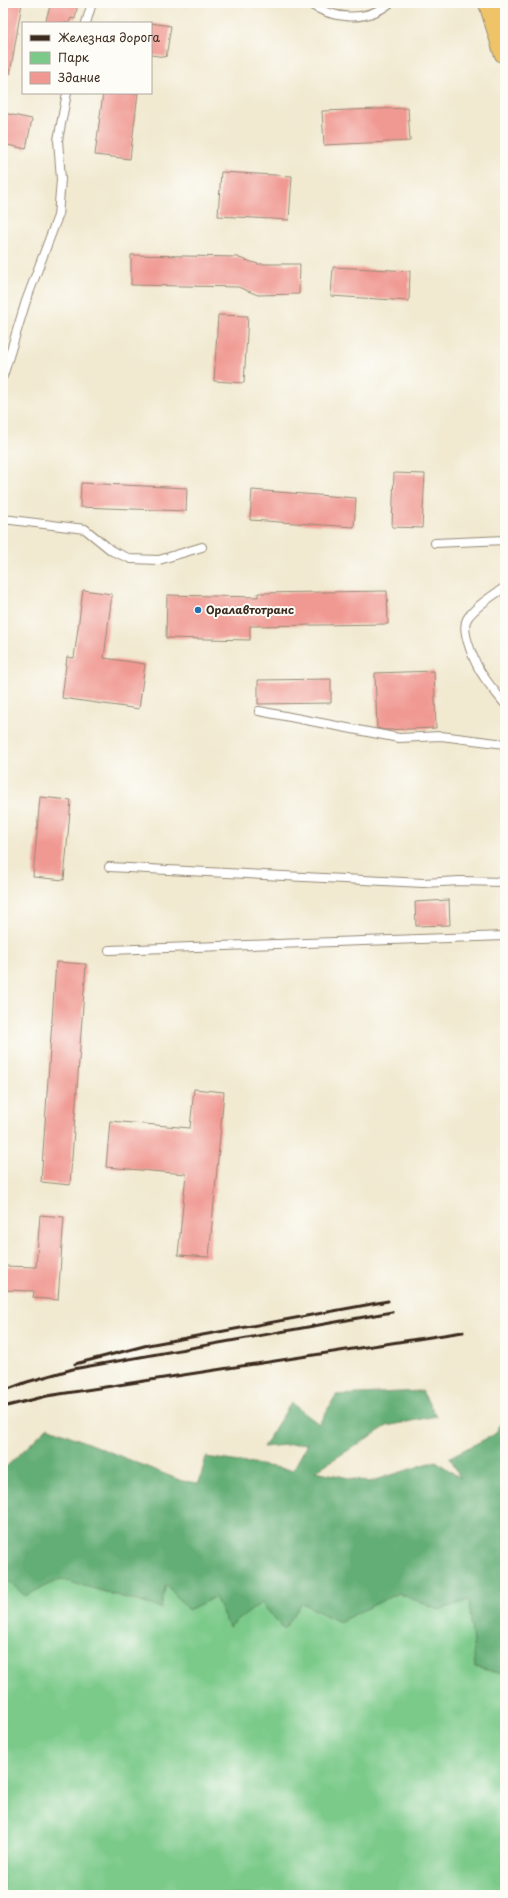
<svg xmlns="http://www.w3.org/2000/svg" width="508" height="1898" font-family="'Playpen Sans',sans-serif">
	<rect width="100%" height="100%" fill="#fdfcf7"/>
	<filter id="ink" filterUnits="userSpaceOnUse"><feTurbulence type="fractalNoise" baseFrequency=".025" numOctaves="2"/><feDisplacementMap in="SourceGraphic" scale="8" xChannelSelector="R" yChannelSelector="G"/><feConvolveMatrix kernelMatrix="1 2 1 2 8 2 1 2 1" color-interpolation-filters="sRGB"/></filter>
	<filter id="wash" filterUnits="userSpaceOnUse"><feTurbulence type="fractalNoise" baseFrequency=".012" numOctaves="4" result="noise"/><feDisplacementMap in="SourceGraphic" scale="16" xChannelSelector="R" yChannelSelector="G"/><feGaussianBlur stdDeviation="0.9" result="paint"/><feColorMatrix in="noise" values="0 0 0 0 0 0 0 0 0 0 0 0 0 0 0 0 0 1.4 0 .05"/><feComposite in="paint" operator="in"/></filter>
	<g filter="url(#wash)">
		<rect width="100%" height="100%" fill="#f1e9d0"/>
		<path fill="#7bca8a" stroke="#5b7a54" d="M505,1521V1895H3V1528Z"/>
		<path fill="#64ae76" stroke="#506c4a" d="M422,1391L436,1416L387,1426L315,1471L369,1482L436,1461L460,1478L450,1457L495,1434L505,1418V1671L499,1673L475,1667L469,1600L439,1610L398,1593L339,1622L302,1603L284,1629L261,1603L229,1627L215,1597L188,1610L166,1584L161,1608L60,1579L25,1596L3,1576V1466L6,1467L48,1427L182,1481L199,1483L206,1457L293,1470L308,1443L263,1447L291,1403L319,1424L336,1395Z"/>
		<g id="blocks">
			<path fill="#f09992" d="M3,3H22L10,74H3Z
				M51,3H78L75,19L71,18L69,23H45Z
				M151,23L171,26L166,57L151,55Z
				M103,93H138L130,159L95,155Z
				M408,108L410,141L324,145L322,111Z
				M3,113L32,119L26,149L3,144Z
				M221,172L292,176L289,220L218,216Z
				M131,255L239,257V258L258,264H300L299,294L258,295L238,287L131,285Z
				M333,267L410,271L409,301L331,296Z
				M218,315L248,316L244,383L214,381Z
				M394,473L425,474L422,528L392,527Z
				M81,483L187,488L186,511L80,507Z
				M252,490L356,498L354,527L250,520Z
				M83,590L112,594L104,658L145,664L139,709L62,698L67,657L74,658Z
				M387,591L388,624L250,626V640L166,638L167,595L258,597V593Z
				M434,671L436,728L384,730L377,728L375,673Z
				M331,679V703L258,704V680Z
				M40,797L71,800L64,880L33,877Z
				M449,900L450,925L416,926L415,902Z
				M56,962L86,964L70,1185L41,1182Z
				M194,1089L224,1092L209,1257L178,1255L186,1174L106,1167L110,1121L190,1128Z
				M40,1215L64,1217L58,1300L33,1298L34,1291L3,1290V1266L36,1267Z"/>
		</g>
	</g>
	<g filter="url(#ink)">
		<use href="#blocks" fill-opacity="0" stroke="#968a77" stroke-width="1"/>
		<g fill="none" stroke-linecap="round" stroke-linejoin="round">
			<defs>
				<path id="service" d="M308,3C333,19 365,23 390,3
					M86,23L92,3
					M3,376L26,301L58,216L61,179L58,140L67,93
					M3,519L85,529L112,551L131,559L159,560L202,547
					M435,543L505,540
					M505,587C494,595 474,607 467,619C460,631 476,666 484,677C490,686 498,695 505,704
					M259,711L399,738L441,736L505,744
					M109,867L423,883L460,881L505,882
					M109,950L505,936"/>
				<path id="trunk" d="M490,3L505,52"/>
			</defs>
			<use href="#service" stroke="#968a77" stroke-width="10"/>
			<use href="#trunk" stroke="#968a77" stroke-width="24"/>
			<use href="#service" stroke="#fff" stroke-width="8"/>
			<use href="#trunk" stroke="#efc469" stroke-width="22"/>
			<path stroke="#3b2a1e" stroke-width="3" d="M75,1364L148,1345L388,1301
				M3,1391L27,1382L73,1369L392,1312
				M3,1407L47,1396L463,1332"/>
		</g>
	</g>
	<circle fill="#1f6fb2" stroke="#fdfcf7" stroke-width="1.5" cx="198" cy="610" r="4"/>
	<g text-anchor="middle" stroke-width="4" stroke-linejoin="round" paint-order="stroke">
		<g font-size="11" font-weight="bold" fill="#3b2a1e" stroke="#fdfcf7" text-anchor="start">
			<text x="206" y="614">Оралавтотранс</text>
		</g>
	</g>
	<rect width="508" height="1898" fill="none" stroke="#fdfcf7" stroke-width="16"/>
	<rect x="22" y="22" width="130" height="72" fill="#fdfcf7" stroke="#afa8a0"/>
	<rect x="30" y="35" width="20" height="6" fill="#3b2a1e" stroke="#afa8a0"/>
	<text x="58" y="42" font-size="12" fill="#3b2a1e">Железная дорога</text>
	<rect x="30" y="52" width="20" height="12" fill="#7bca8a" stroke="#afa8a0"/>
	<text x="58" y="62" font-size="12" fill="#3b2a1e">Парк</text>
	<rect x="30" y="72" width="20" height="12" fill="#f09992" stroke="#afa8a0"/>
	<text x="58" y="82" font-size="12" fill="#3b2a1e">Здание</text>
</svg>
